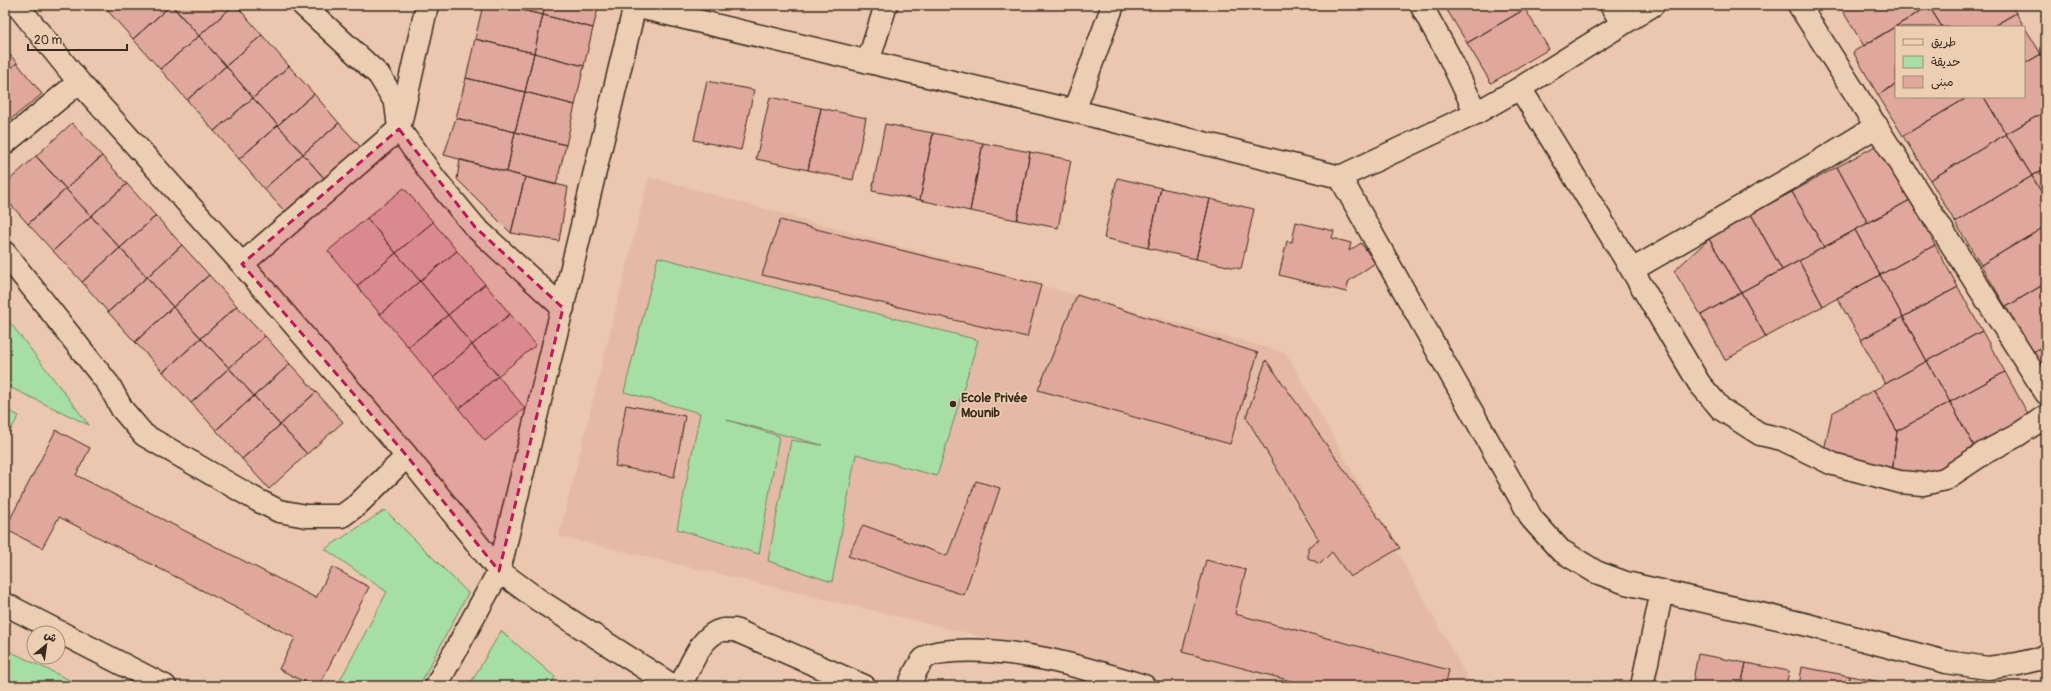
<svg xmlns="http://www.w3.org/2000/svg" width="2051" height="691" font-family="Pangolin,'Playpen Sans Arabic',sans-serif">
	<rect width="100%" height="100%" fill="#eac7ae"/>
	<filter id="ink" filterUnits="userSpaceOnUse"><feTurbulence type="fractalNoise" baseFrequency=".025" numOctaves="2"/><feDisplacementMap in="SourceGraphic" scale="8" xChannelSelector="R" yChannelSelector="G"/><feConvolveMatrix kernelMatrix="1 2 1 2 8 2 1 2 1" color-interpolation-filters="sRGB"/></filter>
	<g filter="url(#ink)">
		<path fill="#e4baa6" d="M649,177L1286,353L1472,686H1190L559,536Z"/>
		<path fill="#a6dfa4" stroke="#708461" d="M658,257L978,340L937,476L856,454L832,582L768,561L791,440L822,445L727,420L779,436L759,554L677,529L700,413L624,392Z
			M5,316L89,425L5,385Z
			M5,409L19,416L5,439Z
			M385,510L468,593L419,686H337L387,592L325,549Z
			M501,631L555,677L550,686H469Z
			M5,649L82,686H5Z"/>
		<path fill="#e0a79c" stroke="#3b2a1e" d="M112,5H171L133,39L107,10Z
			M171,5L199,36L160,69L133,39Z
			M172,5H234L199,36Z
			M234,5H236L262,35L226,66L199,36Z
			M483,5H500L543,15L534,53L475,39Z
			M500,5H545L543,15Z
			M545,5H599L593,28L543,15Z
			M1444,5H1523L1525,9L1467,43Z
			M1839,5H1929V6L1864,46Z
			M1932,5H2011L2016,13L1992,27H1942L1929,6Z
			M1929,6L1942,27H1896V84L1878,95L1853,52Z
			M1525,9L1549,49L1491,83L1467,43Z
			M2016,13L2041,54L2024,64V27H1992Z
			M543,15L593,28L584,66L534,53Z
			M262,35L289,66L253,98L226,66Z
			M199,36L226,66L187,100L160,69Z
			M475,39L534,53L525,92L466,78Z
			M5,49L17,63L5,73Z
			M534,53L584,66L575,105L525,92Z
			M2041,54L2046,62V111L2006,134L1984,97H2024V64Z
			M17,63L42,94L5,124V73Z
			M226,66L253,98L214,131L187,100Z
			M289,66L314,94L278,125L253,98Z
			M466,78L525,92L515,132L456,118Z
			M707,81L754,90L741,150L694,140Z
			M1896,84V97H1968L1903,136L1878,95Z
			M525,92L575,105L566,145L515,132Z
			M314,94L339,123L303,154L278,125Z
			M770,97L821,108L808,170L756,159Z
			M1968,97H1984L2006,134L1930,180L1903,136Z
			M253,98L278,125L239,159L214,131Z
			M821,108L866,118L853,180L808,170Z
			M2046,111V168L2032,176L2006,134Z
			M456,118L515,132L507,172L444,155Z
			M72,123L102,156L66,189L36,156Z
			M339,123L366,153L330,185L303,154Z
			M885,124L933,133L920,200L872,191Z
			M278,125L303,154L264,189L239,159Z
			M515,132L566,145L556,185L507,172Z
			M933,133L983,143L970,211L920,200Z
			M2006,134L2032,176L1955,222L1930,180Z
			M983,143L1030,152L1017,220L970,211Z
			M1879,144L1910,200L1868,223L1837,167Z
			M1030,152L1071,160L1058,228L1017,220Z
			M303,154L330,185L291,218L264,189Z
			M36,156L66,189L28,224L5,198V184Z
			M102,156L127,184L91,216L66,189Z
			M460,160L525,177L511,233L457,179Z
			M1837,167L1868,223L1824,247L1792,192Z
			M2046,168V200L2032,176Z
			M2032,176L2046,200V226L1981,265L1955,222Z
			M525,177L568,187L559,241L511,233Z
			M1117,178L1161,188L1148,248L1104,238Z
			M127,184L156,216L120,248L91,216Z
			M404,188L433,222L396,253L367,218Z
			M1161,188L1210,199L1196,259L1148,248Z
			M66,189L91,216L53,251L28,224Z
			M1792,192L1824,247L1782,270L1751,214Z
			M1210,199L1254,209L1241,269L1196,259Z
			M1910,200L1935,245L1880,275L1855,230Z
			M1751,214L1782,270L1741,292L1709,239Z
			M91,216L120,248L82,282L53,251Z
			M156,216L182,245L147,277L120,248Z
			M367,218L396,253L357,286L328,251Z
			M780,220L1041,285L1027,337L762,275Z
			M433,222L457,251L420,281L396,253Z
			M1296,222L1334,231L1332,238L1351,243L1349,251L1361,243L1375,263L1349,281L1346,292L1279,275L1287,241L1292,242Z
			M2046,226V283L2006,307L1981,265Z
			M1855,230L1880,275L1823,306L1799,261Z
			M1709,239L1741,292L1701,315L1674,271Z
			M182,245L209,275L173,307L147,277Z
			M1935,245L1958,287L1903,317L1880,275Z
			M120,248L147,277L108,312L82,282Z
			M457,251L485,284L448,315L420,281Z
			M396,253L420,281L380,314L357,286Z
			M1799,261L1823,306L1766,337L1741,292Z
			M209,275L237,306L201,338L173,307Z
			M1880,275L1903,317L1861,340L1837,298Z
			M147,277L173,307L135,342L108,312Z
			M420,281L448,315L408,347L380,314Z
			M2046,283V344L2033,352L2006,307Z
			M485,284L510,314L472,345L448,315Z
			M1958,287L1982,331L1927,361L1903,317Z
			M1741,292L1766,337L1725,360L1701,315Z
			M1077,295L1258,353L1230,444L1038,390Z
			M237,306L265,336L229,368L201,338Z
			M173,307L201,338L163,372L135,342Z
			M510,314L536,345L498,376L472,345Z
			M448,315L472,345L433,378L408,347Z
			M1903,317L1927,361L1885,384L1861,340Z
			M1982,331L2005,372L1950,402L1927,361Z
			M265,336L290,364L254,396L229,368Z
			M201,338L229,368L191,403L163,372Z
			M2046,344V374L2033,352Z
			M472,345L498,376L459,409L433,378Z
			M1266,360L1400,548L1350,577L1332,552L1320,564L1308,558V547L1319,540L1246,417Z
			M1927,361L1950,402L1897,431L1874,390Z
			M290,364L316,392L280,425L254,396Z
			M229,368L254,396L216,430L191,403Z
			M2005,372L2029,416L1974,446L1950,402Z
			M498,376L525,408L485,441L459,409Z
			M1874,390L1897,431L1892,474L1823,455L1832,413Z
			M316,392L343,422L307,454L280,425Z
			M254,396L280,425L242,459L216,430Z
			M1950,402L1974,446L1930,479L1892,474L1897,431Z
			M626,405L685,416L674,477L615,466Z
			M280,425L307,454L269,489L242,459Z
			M56,430L90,448L76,475L316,598L332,567L369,587L319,686H312L279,669L295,638L59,517L42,548L5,529Z
			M976,481L1000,488L964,595L848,556L863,525L947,556Z
			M1206,560L1246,570L1235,614L1449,670L1445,686H1310L1182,652Z
			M1698,654L1746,663L1741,686H1692Z
			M1746,663L1789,671L1786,686H1741Z
			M1802,667L1850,676L1848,686H1799Z
			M1850,676L1902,686H1848Z"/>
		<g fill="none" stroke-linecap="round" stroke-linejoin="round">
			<defs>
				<path id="minor" d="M17,5L79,82L242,264L407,456L499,571L540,601L673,686
					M303,5L379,75L396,103L399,129L435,179L475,227L563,308
					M1421,5L1450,58L1476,113
					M1611,5L1622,23
					M1799,5L2046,393
					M635,6L1074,111L1340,177L1476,113L1520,88L1653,5
					M868,62L886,5
					M1520,88L1632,270L1699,383L1721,409L1760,434L1782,439L1833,464L1900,482L1923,484L1945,479L1984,453L2016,436L2046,416
					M1074,111L1113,5
					M5,143L79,82
					M1340,177L1532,519L1560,550L1596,572L1626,583L1808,625L1946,662L1988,668L2018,664L2046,657
					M5,253L109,385L122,409L144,435L257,500L279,511L306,516H342L357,505L407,456
					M242,264L399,129L427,5
					M1632,270L1813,165L1877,126
					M5,604L165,686
					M436,686L499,571L635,5
					M680,686C690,669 700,634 723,630C727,630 731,630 735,630L864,686
					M909,686C913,677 918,663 926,657C933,652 944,652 953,651C1018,647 1082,667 1144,686
					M1642,686L1662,591"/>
			</defs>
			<use href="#minor" stroke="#3b2a1e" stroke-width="25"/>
			<use href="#minor" stroke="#eccfb3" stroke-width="22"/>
		</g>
	</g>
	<path fill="#c2185b" fill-opacity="0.2" stroke="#c2185b" stroke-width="3" stroke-dasharray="8 5" stroke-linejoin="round" d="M399,129L475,227L563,308L499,571L407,456L242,264Z"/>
	<circle fill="#3b2a1e" stroke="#eccfb3" stroke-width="1.5" cx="953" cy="404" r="4"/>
	<g text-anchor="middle" stroke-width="3" stroke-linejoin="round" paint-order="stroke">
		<g font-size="13" font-weight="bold" fill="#3b2a1e" stroke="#eccfb3" text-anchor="start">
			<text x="961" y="402">Ecole Privée<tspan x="961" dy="15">Mounib</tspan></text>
		</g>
	</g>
	<rect width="2051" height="691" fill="none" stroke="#eccfb3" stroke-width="20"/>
	<rect x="10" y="10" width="2031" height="671" fill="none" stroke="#3b2a1e" stroke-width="1.5" filter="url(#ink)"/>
	<rect x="1895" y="26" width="130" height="72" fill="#eccfb3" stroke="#a58d77"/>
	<rect x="1903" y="39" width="20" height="6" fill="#eccfb3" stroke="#a58d77"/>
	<text x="1931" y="46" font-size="12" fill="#3b2a1e">طريق</text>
	<rect x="1903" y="56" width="20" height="12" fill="#a6dfa4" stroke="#a58d77"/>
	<text x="1931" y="66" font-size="12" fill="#3b2a1e">حديقة</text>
	<rect x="1903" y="76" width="20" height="12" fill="#e0a79c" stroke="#a58d77"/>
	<text x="1931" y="86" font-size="12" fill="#3b2a1e">مبنى</text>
	<g transform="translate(46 645) rotate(29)"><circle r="19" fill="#eccfb3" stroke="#a58d77"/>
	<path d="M0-3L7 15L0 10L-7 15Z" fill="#3b2a1e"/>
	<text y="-6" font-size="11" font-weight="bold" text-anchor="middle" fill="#3b2a1e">ش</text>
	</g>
	<path d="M28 44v6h99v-6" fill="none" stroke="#3b2a1e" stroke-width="2"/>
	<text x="34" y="44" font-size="12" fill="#3b2a1e" stroke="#eccfb3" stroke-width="3" paint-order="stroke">20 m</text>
</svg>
